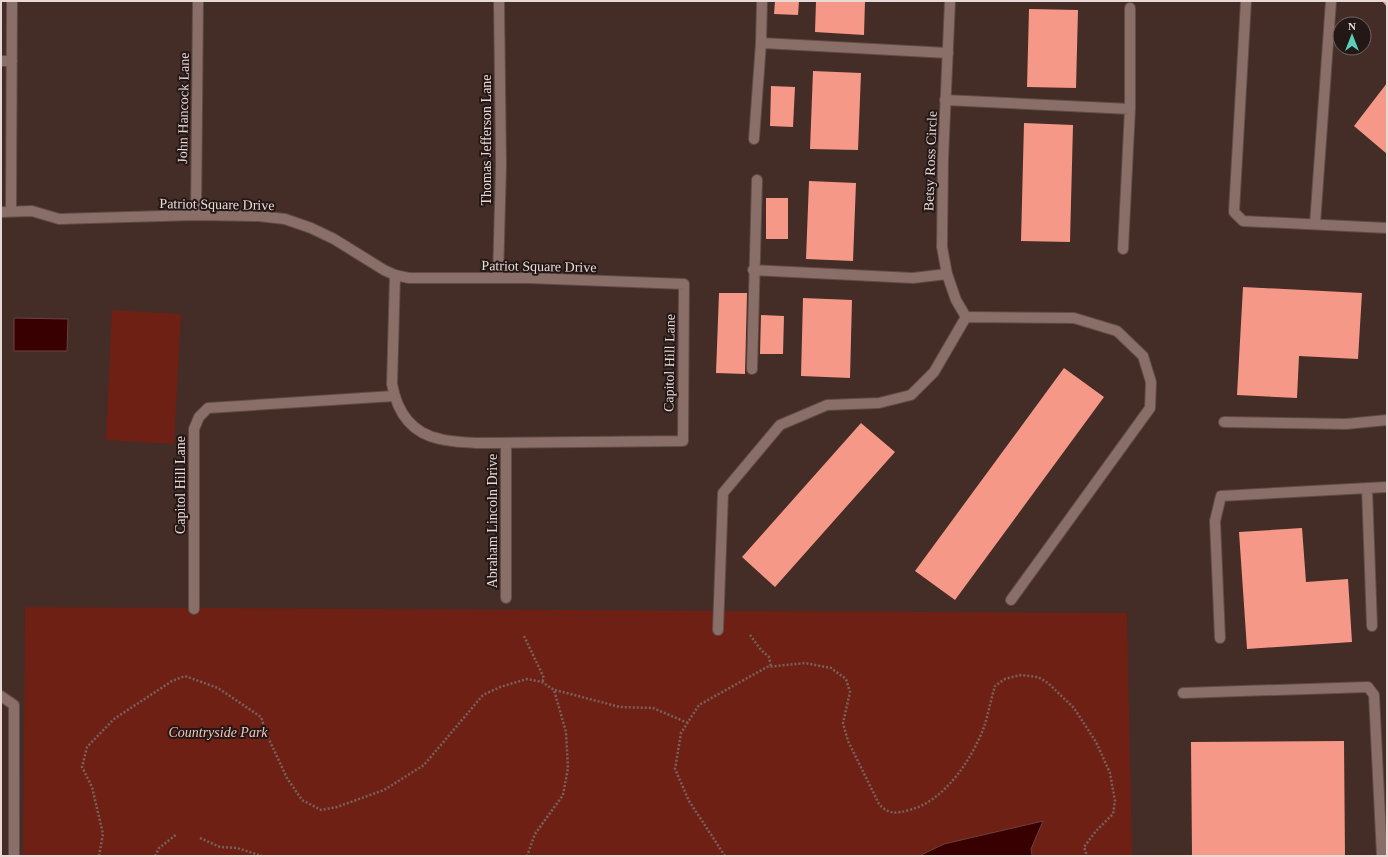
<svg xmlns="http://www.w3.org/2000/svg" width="1388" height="857" font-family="'Times New Roman',serif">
	<rect width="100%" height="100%" fill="#442c27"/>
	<path fill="#6e2014" d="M112,310L181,314L174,444L106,440Z
		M25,607L1127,613L1132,856H23Z"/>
	<path fill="#380000" stroke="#6d4140" d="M14,318L68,319L67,351H14Z
		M1043,821L1031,849L1032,856H919L944,844Z"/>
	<path fill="#f69887" d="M775,1H799L798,15L774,14Z
		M816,1H865L864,35L815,32Z
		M1382,1H1387V7Z
		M1029,9L1078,10L1076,88L1027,87Z
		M813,71L861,73L858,150L810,149Z
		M1387,83V154L1354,126Z
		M771,86L795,87L793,127L770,126Z
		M1024,123L1073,125L1070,242L1021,241Z
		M809,181L856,183L853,261L806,259Z
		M766,198H788V239H766Z
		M1243,287L1362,293L1358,359L1299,356L1297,398L1237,395Z
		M719,293H747L745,374L716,373Z
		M803,298L852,300L850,378L801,376Z
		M761,315L784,316L783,354H760Z
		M1064,368L1104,397L955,600L915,571Z
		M861,423L895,452L775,587L742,557Z
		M1302,528L1306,582L1348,579L1352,642L1247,649L1239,532Z
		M1344,741L1345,856H1192L1191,742Z"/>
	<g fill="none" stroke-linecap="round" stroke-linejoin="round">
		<defs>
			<path id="service" d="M1246,1L1234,212L1243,221L1387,228
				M761,43L948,53
				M945,100L1130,109L1123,249
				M1130,109V8
				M754,139L761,43L762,1
				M1315,224L1331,1
				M753,270L913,278L947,274
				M752,369L757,180
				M1224,422L1346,424L1387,420
				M1367,488L1372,626
				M718,630L723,493L780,425L827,405L879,403L911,395L934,372L966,317L1074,318L1117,331L1143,356L1151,382L1150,408L1011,600
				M1220,638L1215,521L1221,496L1387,487
				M1183,693L1368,687L1374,695L1382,856
				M1,696L14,705V856"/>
			<path id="minor" d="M950,1L943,159L942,247L947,274L956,300L966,317
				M1,61H12
				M11,211L12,1
				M1,212L32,211L59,219L196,215L258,216L285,219L311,228L334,239L384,270L395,275L409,278H528L684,284L683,441L475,443C463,442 451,442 440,439C411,433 397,412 392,384L395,275
				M196,215L198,1
				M498,278L501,165L499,1
				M506,598V443
				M194,609V429L199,417L208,408L394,396"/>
		</defs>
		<use href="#service" stroke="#5f4b47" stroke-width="12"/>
		<use href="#minor" stroke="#5f4b47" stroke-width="12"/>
		<path stroke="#78625e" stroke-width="2.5" stroke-dasharray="2 2" stroke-linecap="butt" d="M750,635L761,650L769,657L771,667
			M524,636L544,678L542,682
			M555,690L620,707L653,708L688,723
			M200,838L220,847L237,848L262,856
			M99,856L103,834L92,787L82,767L87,747L114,719L172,681L185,676L218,688L261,717L267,735L287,778L302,800L321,810L337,807L384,790L424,765L483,695L500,687L527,679L542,682L554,690L566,732L568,768L563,795L535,834L527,856
			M155,856L159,848L177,834
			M725,856L689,801L675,769L681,733L699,705L767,667L805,663L831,668L846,679L850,692L843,723L848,741L879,804C888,814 896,814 909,810C944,802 972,759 984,727C988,715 991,699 995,686L1005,679L1020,675L1038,677L1048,683L1074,708L1096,742L1110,773L1115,801L1113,814L1096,831L1084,847L1087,856"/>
		<use href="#service" stroke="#8a6e68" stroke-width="10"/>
		<use href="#minor" stroke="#8a6e68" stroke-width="10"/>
	</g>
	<g text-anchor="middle" stroke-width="4" stroke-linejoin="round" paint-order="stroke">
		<g font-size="14" fill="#e9d9d6" stroke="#231816">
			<text transform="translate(183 108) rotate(-89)" y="5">John Hancock Lane</text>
			<text transform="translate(486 140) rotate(-90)" y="5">Thomas Jefferson Lane</text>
			<text transform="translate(930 161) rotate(-88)" y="5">Betsy Ross Circle</text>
			<text transform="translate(217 204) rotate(1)" y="5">Patriot Square Drive</text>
			<text transform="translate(539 266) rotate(1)" y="5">Patriot Square Drive</text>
			<text transform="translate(669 363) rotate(-89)" y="5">Capitol Hill Lane</text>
			<text transform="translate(180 485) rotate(-90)" y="5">Capitol Hill Lane</text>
			<text transform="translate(492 521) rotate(-90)" y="5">Abraham Lincoln Drive</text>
		</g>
		<g font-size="14" font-style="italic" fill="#f5c4ba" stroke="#231816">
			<text x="218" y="737">Countryside Park</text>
		</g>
	</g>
	<rect width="1388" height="857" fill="none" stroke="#e9d9d6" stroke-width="4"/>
	<g transform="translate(1352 36)"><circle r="19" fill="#231816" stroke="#726563"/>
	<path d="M0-3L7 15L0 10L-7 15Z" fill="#5bcebc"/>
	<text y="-6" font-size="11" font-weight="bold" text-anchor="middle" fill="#e9d9d6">N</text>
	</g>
</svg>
